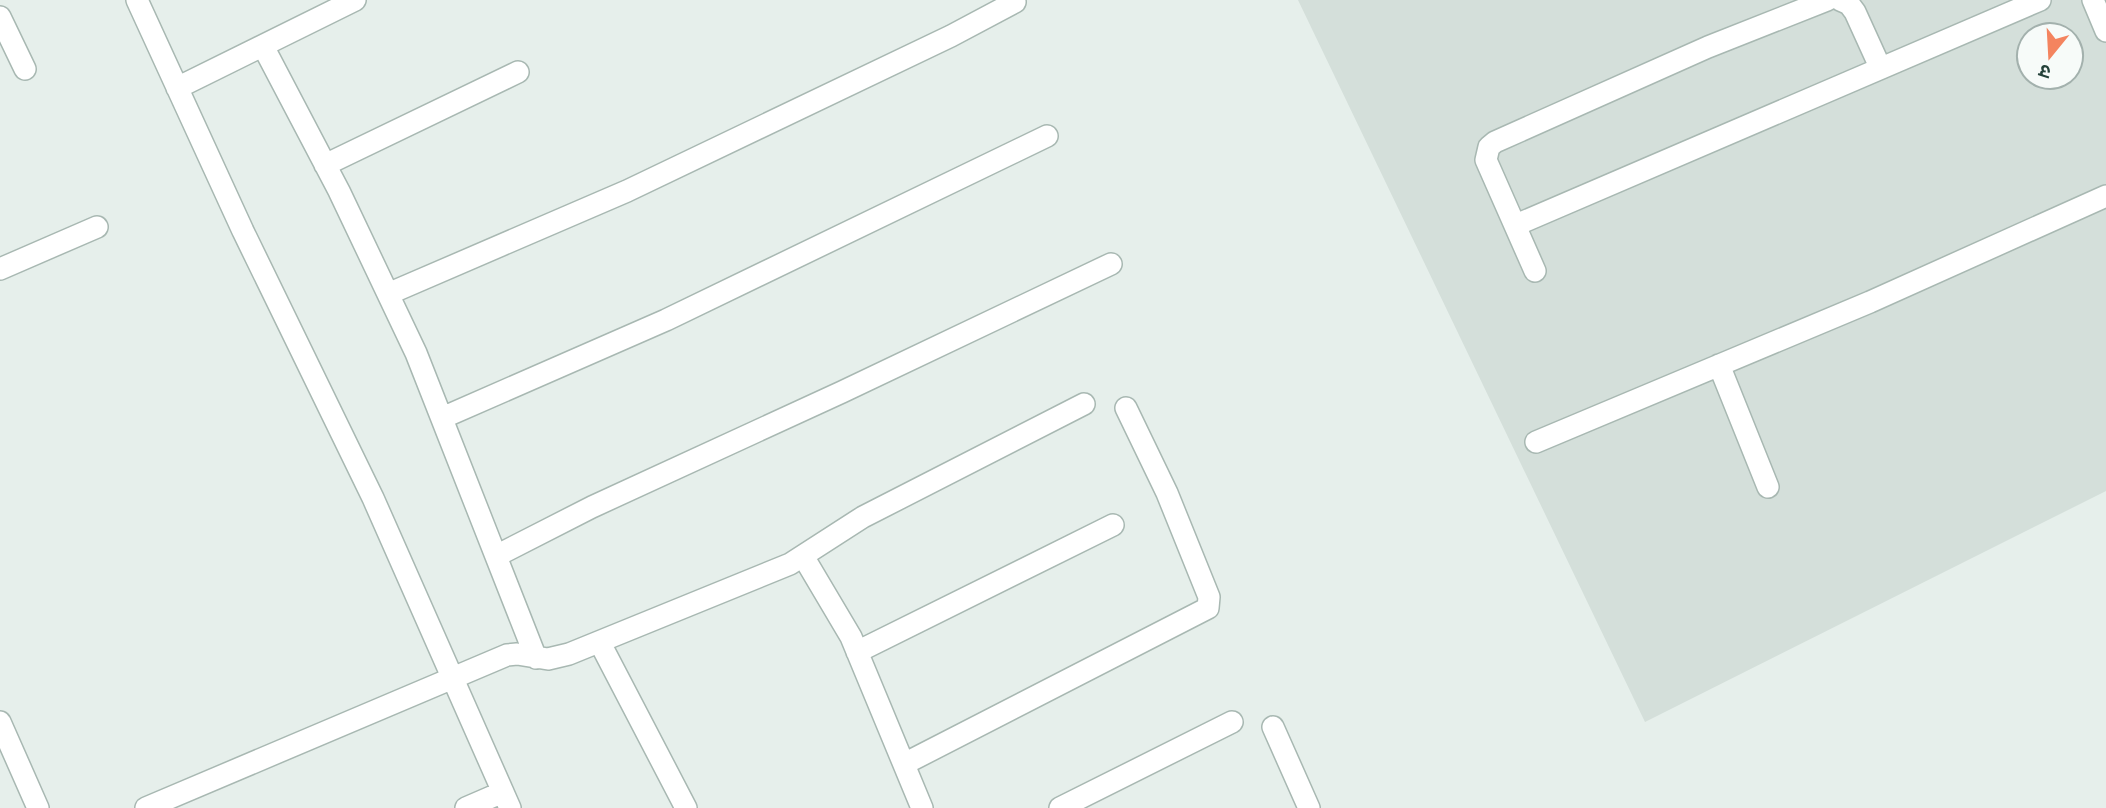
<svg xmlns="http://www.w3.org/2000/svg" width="2106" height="808" font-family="Signika,'Noto Sans Devanagari',sans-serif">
	<rect width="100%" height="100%" fill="#e6efeb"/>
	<path fill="#d4dfda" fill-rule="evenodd" d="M1298,0H2106V491L1645,722ZM2029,35H2071V77H2029Z"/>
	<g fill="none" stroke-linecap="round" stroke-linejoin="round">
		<defs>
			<path id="minor" d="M137,0L243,231L373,498L510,808
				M1840,0L1849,4L1855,12L1880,67
				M2093,0L2106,31
				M0,17L25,69
				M263,46L339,191L416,353L536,658
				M177,88L355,0
				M325,165L518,72
				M1516,225L2040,0
				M0,269L97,227
				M1535,271L1486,160L1489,147L1495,142L1708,47L1827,0
				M388,294L627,191L951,36L1015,2
				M1719,365L1768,487
				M442,418L666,320L1047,136
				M1536,442L1870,302L2106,196
				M496,556L592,507L842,392L1111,264
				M803,556L851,637L922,808
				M600,643L686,808
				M857,652L1113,525
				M0,722L38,808
				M1273,727L1309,808
				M904,764L1208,608L1209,597L1167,493L1126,408
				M146,808L507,655L517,654L548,659L569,654L790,564L863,517L1084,404
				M466,808L503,792
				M1060,808L1232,722"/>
		</defs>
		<use href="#minor" stroke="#a8b8b2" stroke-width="24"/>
		<use href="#minor" stroke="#fff" stroke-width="21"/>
	</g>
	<g transform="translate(2050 56) rotate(198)"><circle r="33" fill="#f7fbf9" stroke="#a3b1ad" stroke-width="2"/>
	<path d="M0-5L12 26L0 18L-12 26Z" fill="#f4845f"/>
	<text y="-10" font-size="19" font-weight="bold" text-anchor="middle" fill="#24423a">उ</text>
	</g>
</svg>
